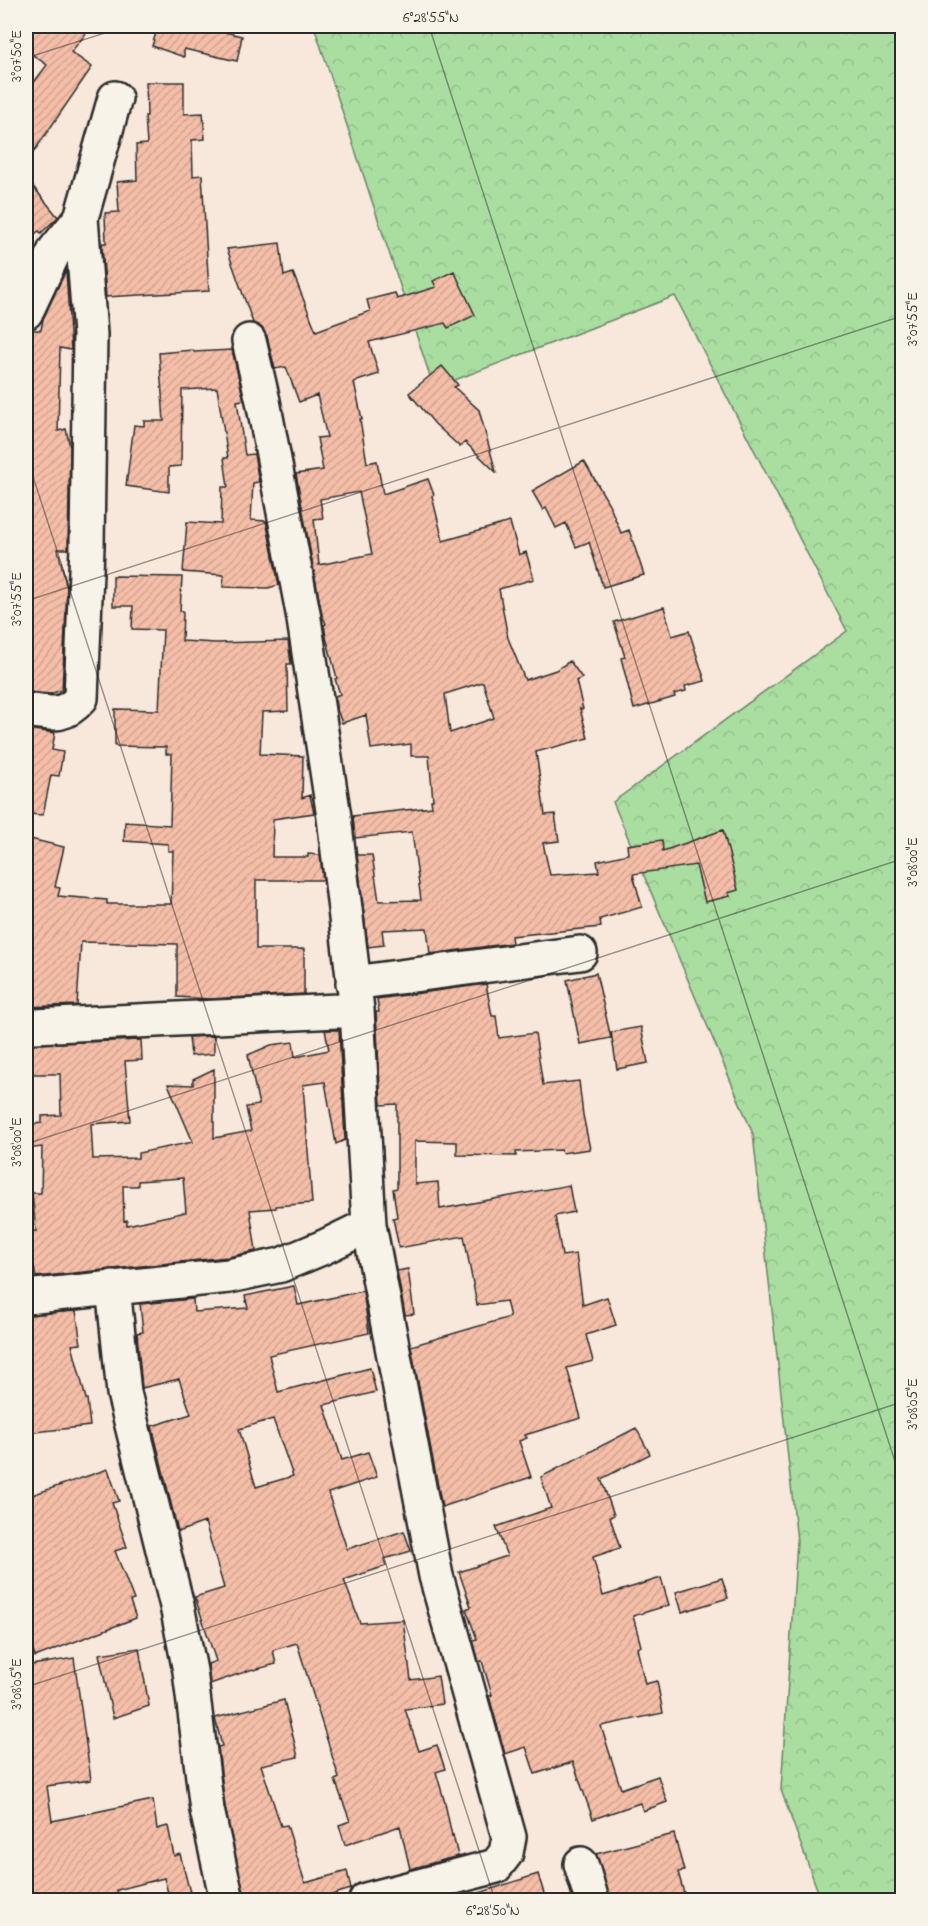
<svg xmlns="http://www.w3.org/2000/svg" width="928" height="1926" font-family="'Indie Flower',sans-serif">
	<defs>
		<pattern id="forest-crowns" width="20" height="18" patternUnits="userSpaceOnUse" patternTransform="scale(1.5)"><rect width="20" height="18" fill="#aadea1"/><path d="M2 6a3 3 0 1 1 6 0M12 15a3 3 0 1 1 6 0" fill="none" stroke="#92bf8b"/></pattern>
		<pattern id="building-hatch" width="6" height="6" patternUnits="userSpaceOnUse" patternTransform="scale(1.5)"><rect width="6" height="6" fill="#f5bea8"/><path d="M-1 1l2-2M0 6l6-6M5 7l2-2" fill="none" stroke="#d2a391"/></pattern>
	</defs>
	<rect width="100%" height="100%" fill="#f7e8db"/>
	<filter id="ink" filterUnits="userSpaceOnUse"><feTurbulence type="fractalNoise" baseFrequency=".0167" numOctaves="2"/><feDisplacementMap in="SourceGraphic" scale="12" xChannelSelector="R" yChannelSelector="G"/><feConvolveMatrix kernelMatrix="1 2 1 2 8 2 1 2 1" color-interpolation-filters="sRGB"/></filter>
	<g filter="url(#ink)">
		<path fill="url(#forest-crowns)" stroke="#6a8466" stroke-width="1.5" d="M314,26H902V1900H821L781,1790L797,1541L753,1134L613,802L847,631L675,296L434,388Z"/>
		<path fill="url(#building-hatch)" stroke="#2b2b2b" stroke-width="1.5" fill-rule="evenodd" d="M30,26H92L71,52L92,67L26,163V109L35,94L29,89L47,65L26,50V32Z
			M158,26H198L242,36L237,61L184,49V57L152,46Z
			M146,82H184V114L203,113L205,139L192,140L193,176L202,175L209,291L106,297L102,246L103,243H106L105,213L119,212L117,182L137,180L136,145L147,144L145,116H147Z
			M26,178L58,217L41,233L39,231L26,240Z
			M280,243L284,276L293,273L316,331L370,311L367,300L395,293L397,299L436,287L433,281L454,271L475,315L448,328L445,323L369,342L379,374L354,382L362,419H360L367,463L377,461L383,494L428,479L434,495L432,496L443,541L510,522L519,555L526,552L534,579L499,589L508,638L525,680L556,670L570,661L582,678L576,681L583,709H580L588,738L536,752L545,815L555,814L559,841L543,843L550,875L599,872L597,861L628,854L627,845L662,840L663,851L723,830L738,890L728,893L730,896L705,902L696,865L633,874L642,907L600,919L601,927L511,936L512,943L430,954L427,928L382,930L384,945L368,947L357,855H372L379,901L421,900L412,832L355,838L353,816L432,807L431,800H433L429,756H411V744L371,749L366,715L342,723L336,707L335,696L340,694L335,679L337,678L326,637L324,625L326,624L322,615L296,474L323,470L317,438L327,437L317,395L299,402L286,367L275,369L267,336L262,328L253,323L227,249ZM359,492L372,554L319,565L314,519L323,518L320,499ZM483,682L494,718L450,733L445,694Z
			M66,270L71,350L60,348L58,431L66,429L70,447L68,545V549H58L67,589L62,690L50,694L26,692V364H27L30,330H41L43,319Z
			M193,350L194,352L232,350L244,400L237,401L245,455L254,454L259,482L253,483L251,520L266,521L279,585L268,588L223,587L224,575L183,572L187,522L221,524L222,487H228L224,458H228L217,388L182,390L181,466L169,467V492L126,486L134,425L144,426V421H164L159,353Z
			M442,366L458,385L454,387L479,410L496,472L465,442L460,447L435,424L409,393Z
			M584,461L609,504L621,533L629,530L644,575L603,587L589,542L576,547L566,523L556,528L546,508L543,510L532,491Z
			M113,576L182,577L180,611H183L182,641L216,643L288,641L291,664H287L288,711L262,712L260,754L303,756L302,798L310,795L314,813L273,819L272,857H308V854L320,855L323,880H256V949H304V994L210,999L177,997V944L81,942L77,1005L26,1007V838L64,847L55,887L60,888L58,896L107,900V904H171L173,851H168V844L124,841L125,822L170,825L172,754H166V747L115,746V709L159,710L163,630L132,629L133,606H113Z
			M664,607L672,636L689,631L705,681L685,686L686,691L674,694L675,697L634,709L621,658L625,657L614,622Z
			M26,729L55,733L52,750L63,752L59,776L51,775L43,815L26,814Z
			M596,973L611,1038L580,1044L567,980Z
			M486,984L492,1016H496L499,1038L535,1033L543,1085L579,1081L583,1115L590,1149L562,1153L561,1150L516,1152V1156L457,1155V1142L415,1141V1184L438,1182L440,1209L569,1185L574,1212L555,1216L562,1256L576,1254L583,1305L607,1297L616,1325L586,1335L593,1361L567,1368L581,1418L525,1435L527,1438L519,1441L531,1477L442,1507L411,1346L510,1317L506,1301L477,1305L464,1236L399,1248L393,1218L397,1217L393,1189L397,1188V1104L381,1105L376,1012H379L377,999Z
			M641,1027L648,1063L617,1069L611,1032Z
			M325,1030H339L345,1140L336,1144L325,1082L303,1085L312,1203L276,1206V1208L250,1210L256,1251L228,1257L36,1277L33,1262L26,1263V1232L36,1231L32,1193H41L42,1147L26,1149V1125L42,1123V1116L61,1115L60,1074H29V1044L141,1040L142,1060L125,1061L130,1121L91,1124L93,1159L138,1158V1153L193,1142L168,1084L193,1085V1079L214,1069V1138L251,1131L246,1107L259,1105L248,1055L271,1045L293,1042L295,1057L329,1050ZM183,1178L186,1212L127,1225V1220L124,1221L123,1186H138V1181Z
			M214,1036V1054L191,1056L189,1037Z
			M408,1269L414,1314L405,1315L397,1271Z
			M294,1286L298,1305L363,1291L369,1333L269,1355L278,1392L370,1368L376,1392L324,1405L342,1460L368,1452L377,1477L328,1493L347,1549L404,1531L411,1551L384,1559L386,1566L344,1580L360,1623L403,1620L411,1680L438,1676L442,1704L405,1709L419,1751L437,1745L445,1769L436,1772L445,1803L452,1836L453,1835L458,1856L410,1869L400,1826L345,1845L339,1825L350,1821L335,1780L339,1778L297,1643L273,1650L276,1664L254,1670L253,1669L210,1684L208,1664L216,1661L195,1597L224,1588L205,1522L178,1532L152,1426L191,1414L179,1379L142,1388L137,1333L143,1332L140,1304L193,1299L194,1312L248,1308L245,1296ZM273,1419L293,1476L256,1487L239,1429Z
			M76,1311L81,1344L72,1345L86,1399H87L90,1426L26,1433V1315Z
			M636,1428L650,1454L601,1479L614,1515L610,1517L620,1548L593,1557L603,1596L661,1578L669,1605L633,1616L641,1646L637,1648L645,1684L657,1681L663,1713L601,1726L621,1789L658,1776L667,1802L643,1811L640,1803L593,1819L573,1762L535,1774L526,1747L505,1754L489,1696L492,1695L482,1661L479,1662L473,1640L477,1639L466,1609L471,1607L459,1572L507,1556L496,1527L551,1508L541,1477Z
			M108,1469L119,1501L112,1503L127,1547L115,1551L134,1600L130,1601L136,1618L35,1657L26,1628V1497Z
			M722,1578L728,1598L682,1612L676,1592Z
			M139,1648L149,1706L113,1718L99,1654Z
			M74,1658L91,1780L47,1786L52,1821L153,1800L157,1829L168,1826L174,1856L180,1854L192,1900H170L164,1878L117,1890L118,1894L96,1900H26V1666Z
			M284,1700L298,1757L261,1765L281,1826L287,1825L305,1883L347,1871L351,1889L315,1900H245L225,1807L218,1747L222,1746L215,1718Z
			M674,1834L684,1871L678,1872L686,1900H610L596,1854Z
			M538,1874L546,1900H467V1897Z"/>
		<g fill="none" stroke-linecap="round" stroke-linejoin="round">
			<defs>
				<path id="minor" d="M26,312L55,250L81,218L115,98
					M249,341L263,401L303,613L334,817L357,1010L369,1225L436,1576L509,1837L506,1853L496,1866L366,1900
					M26,710C50,713 63,719 81,698L87,546L90,334L81,218
					M353,983L580,953
					M26,1025L35,1026L357,1010
					M113,1287L124,1393L177,1606L190,1671L207,1810L227,1900
					M26,1297L229,1276L281,1265L324,1247L369,1225
					M581,1864L592,1900"/>
			</defs>
			<use href="#minor" stroke="#2b2b2b" stroke-width="38"/>
			<use href="#minor" stroke="#f7f3e8" stroke-width="33"/>
		</g>
	</g>
	<path fill="none" stroke="#2b2b2b" stroke-width="1.5" stroke-opacity="0.45" d="M429,26L902,1483M26,58L127,26M26,455L495,1900M26,601L902,316M26,1144L902,859M26,1687L902,1402"/>
	<rect width="928" height="1926" fill="none" stroke="#f7f3e8" stroke-width="66"/>
	<rect x="33" y="33" width="862" height="1860" fill="none" stroke="#2b2b2b" stroke-width="2"/>
	<g font-size="15" text-anchor="middle" fill="#2b2b2b">
		<text x="431" y="22">6°28'55"N</text>
		<text transform="translate(16 56) rotate(-90)" y="5">3°07'50"E</text>
		<text transform="translate(912 319) rotate(-90)" y="5">3°07'55"E</text>
		<text transform="translate(16 599) rotate(-90)" y="5">3°07'55"E</text>
		<text transform="translate(912 862) rotate(-90)" y="5">3°08'00"E</text>
		<text transform="translate(16 1142) rotate(-90)" y="5">3°08'00"E</text>
		<text transform="translate(912 1404) rotate(-90)" y="5">3°08'05"E</text>
		<text transform="translate(16 1684) rotate(-90)" y="5">3°08'05"E</text>
		<text x="493" y="1915">6°28'50"N</text>
	</g>
</svg>
